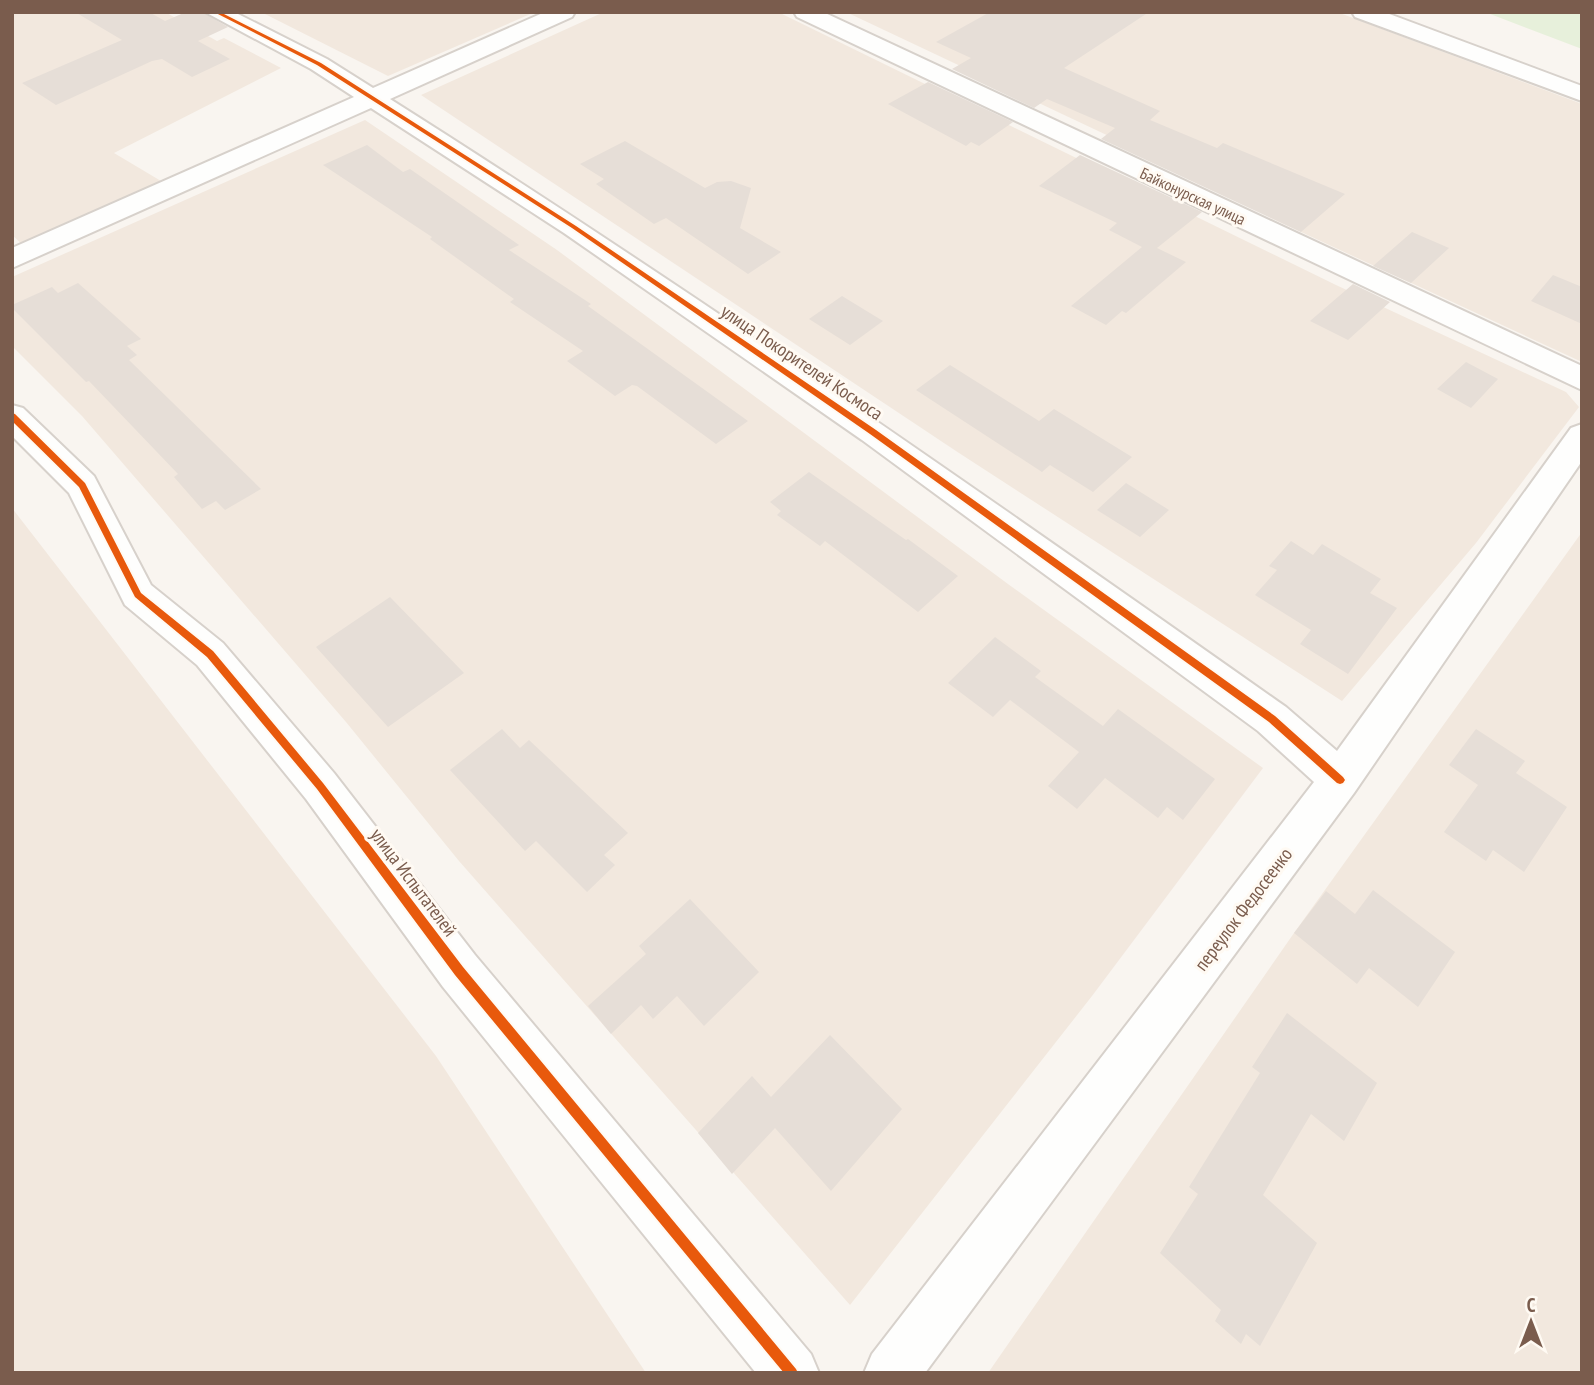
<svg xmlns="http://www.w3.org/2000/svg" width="1594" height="1385" font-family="'PT Sans Narrow',sans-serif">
	<rect width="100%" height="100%" fill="#f9f5f0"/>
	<path fill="#f2e8de" d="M12,12H165L217,41L224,38L281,68L114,153L161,181L22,244L12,235Z
		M261,12H535L388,76Z
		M604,12H778L1336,285L1566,392L1579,407L1476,543L1342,701L959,453L421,95Z
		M846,12H1337L1582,104V362L1273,219L1166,163Z
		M365,120L557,250L1008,584L1263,768L1092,996L850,1305L459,861L346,722L82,416L12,346V277Z
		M12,508L436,1056L646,1373H12Z
		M1582,532V1373H988L1294,933Z"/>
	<path fill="#e7f0db" d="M1485,12H1582V49Z"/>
	<path fill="#e6ded7" d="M75,12H149L165,21L186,12H202L228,27L198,41L230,59L192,77L162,59L152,61L56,105L22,83L122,40Z
		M990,12H1149L1064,68L1160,111L1150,120L1217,148L1223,143L1345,194L1301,232L1101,139L1115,128L1047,99L1034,108L952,69L971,58L936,42Z
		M928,82L1013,122L979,146L971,142L966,146L888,104Z
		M625,141L705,188L717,182L731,181L751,188L740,228L781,252L748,274L666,218L654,224L596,184L604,179L580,164Z
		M367,145L403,172L410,169L519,245L509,250L591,304L588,306L748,421L716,444L637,386L632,385L615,396L567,361L583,351L510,302L514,299L430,239L432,237L323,165Z
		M1080,155L1202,212L1157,248L1186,262L1126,313L1122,311L1106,325L1071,306L1142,247L1109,230L1117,223L1039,186Z
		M1412,232L1449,248L1411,283L1373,266Z
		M1553,275L1582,287V324L1531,301Z
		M78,283L141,339L127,346L137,355L129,360L261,489L225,510L216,501L202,509L174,477L178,474L89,381L86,382L12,308V305L52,287L58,293Z
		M1353,284L1390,302L1348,340L1310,321Z
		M842,296L883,321L850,345L809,319Z
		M1466,362L1498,379L1471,408L1437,389Z
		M950,365L1039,421L1054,409L1132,457L1093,492L1050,465L1042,472L916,390Z
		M809,472L906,540L908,539L958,576L918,612L825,541L820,546L777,515L781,511L770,502Z
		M1126,483L1169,510L1140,537L1097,510Z
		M1291,541L1313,555L1322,544L1381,579L1370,593L1397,608L1348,674L1300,644L1311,630L1255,595L1277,570L1269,566Z
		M390,597L464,673L388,727L316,647Z
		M995,637L1041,671L1035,677L1103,726L1118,709L1215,779L1183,820L1167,807L1158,818L1105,778L1077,809L1048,786L1079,752L1010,700L993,717L948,683Z
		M502,729L520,748L529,740L628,833L604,855L615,865L587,892L536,841L525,851L450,770Z
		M1476,729L1525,761L1516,773L1567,807L1524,872L1493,850L1486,861L1444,832L1478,785L1449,765Z
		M1373,890L1455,952L1418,1007L1369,968L1357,984L1294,933L1326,891L1355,914Z
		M690,899L759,972L704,1026L677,996L653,1019L641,1005L611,1034L588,1006L646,954L639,946Z
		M1287,1013L1377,1083L1344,1141L1311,1114L1263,1195L1317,1243L1260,1346L1246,1334L1241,1344L1215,1321L1221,1310L1160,1253L1198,1194L1189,1187L1260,1073L1252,1067Z
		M830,1035L902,1109L831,1191L775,1128L732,1174L698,1133L752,1076L771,1097Z"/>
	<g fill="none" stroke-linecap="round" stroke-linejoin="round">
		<defs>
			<path id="minor" d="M205,12H234L327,59L373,88L545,12H575L572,17L390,99C695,292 991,499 1286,707L1337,751L1571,428L1582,424V461L1354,793L925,1373H864L872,1354L1314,782L1258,731L862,440L564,233L371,108L12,268V248L354,97L311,69Z
				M794,12H823L1582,366V390L797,17Z
				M1352,12H1384L1582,86V101L1355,17Z
				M12,405L23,408L94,476L151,585L223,643L334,773L475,955L811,1354L819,1373H756L443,987L306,799L197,665L125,605L69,493L12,436Z"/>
		</defs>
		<use href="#minor" stroke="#d7d1cb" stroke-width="4"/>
		<use href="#minor" fill="#fefefd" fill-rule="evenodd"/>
		<defs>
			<path id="cycleway" d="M214,12H220L321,63L576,226L876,430L1275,716L1343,777L1345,780L1343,783L1340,784L1337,783L1269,722L870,434L572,228L317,65Z
				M12,413L15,414L85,483L141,593L213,651L323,783L463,967L796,1369L798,1373H784L455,975L317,789L207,657L135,597L79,487L12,421Z"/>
		</defs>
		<use href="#cycleway" stroke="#fffaf3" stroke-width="4"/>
		<use href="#cycleway" fill="#e8590c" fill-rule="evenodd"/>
	</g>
	<g text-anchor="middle" stroke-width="6" stroke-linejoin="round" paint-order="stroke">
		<g font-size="16" fill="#7a5c4d" stroke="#fffaf3">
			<text transform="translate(1193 196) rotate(25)" y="6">Байконурская улица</text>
		</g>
		<g font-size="19" fill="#7a5c4d" stroke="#fffaf3">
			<text transform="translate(802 362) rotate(34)" y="7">улица Покорителей Космоса</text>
			<text transform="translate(414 882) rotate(53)" y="7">улица Испытателей</text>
			<text transform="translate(1243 909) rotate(-53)" y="7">переулок Федосеенко</text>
		</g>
	</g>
	<rect width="1594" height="1385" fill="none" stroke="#7a5c4d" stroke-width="28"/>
	<g transform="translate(1531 1322)" stroke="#fffaf3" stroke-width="5" paint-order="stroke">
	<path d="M0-5L12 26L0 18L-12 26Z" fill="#7a5c4d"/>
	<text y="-10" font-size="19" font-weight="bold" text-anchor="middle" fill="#7a5c4d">С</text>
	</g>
</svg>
